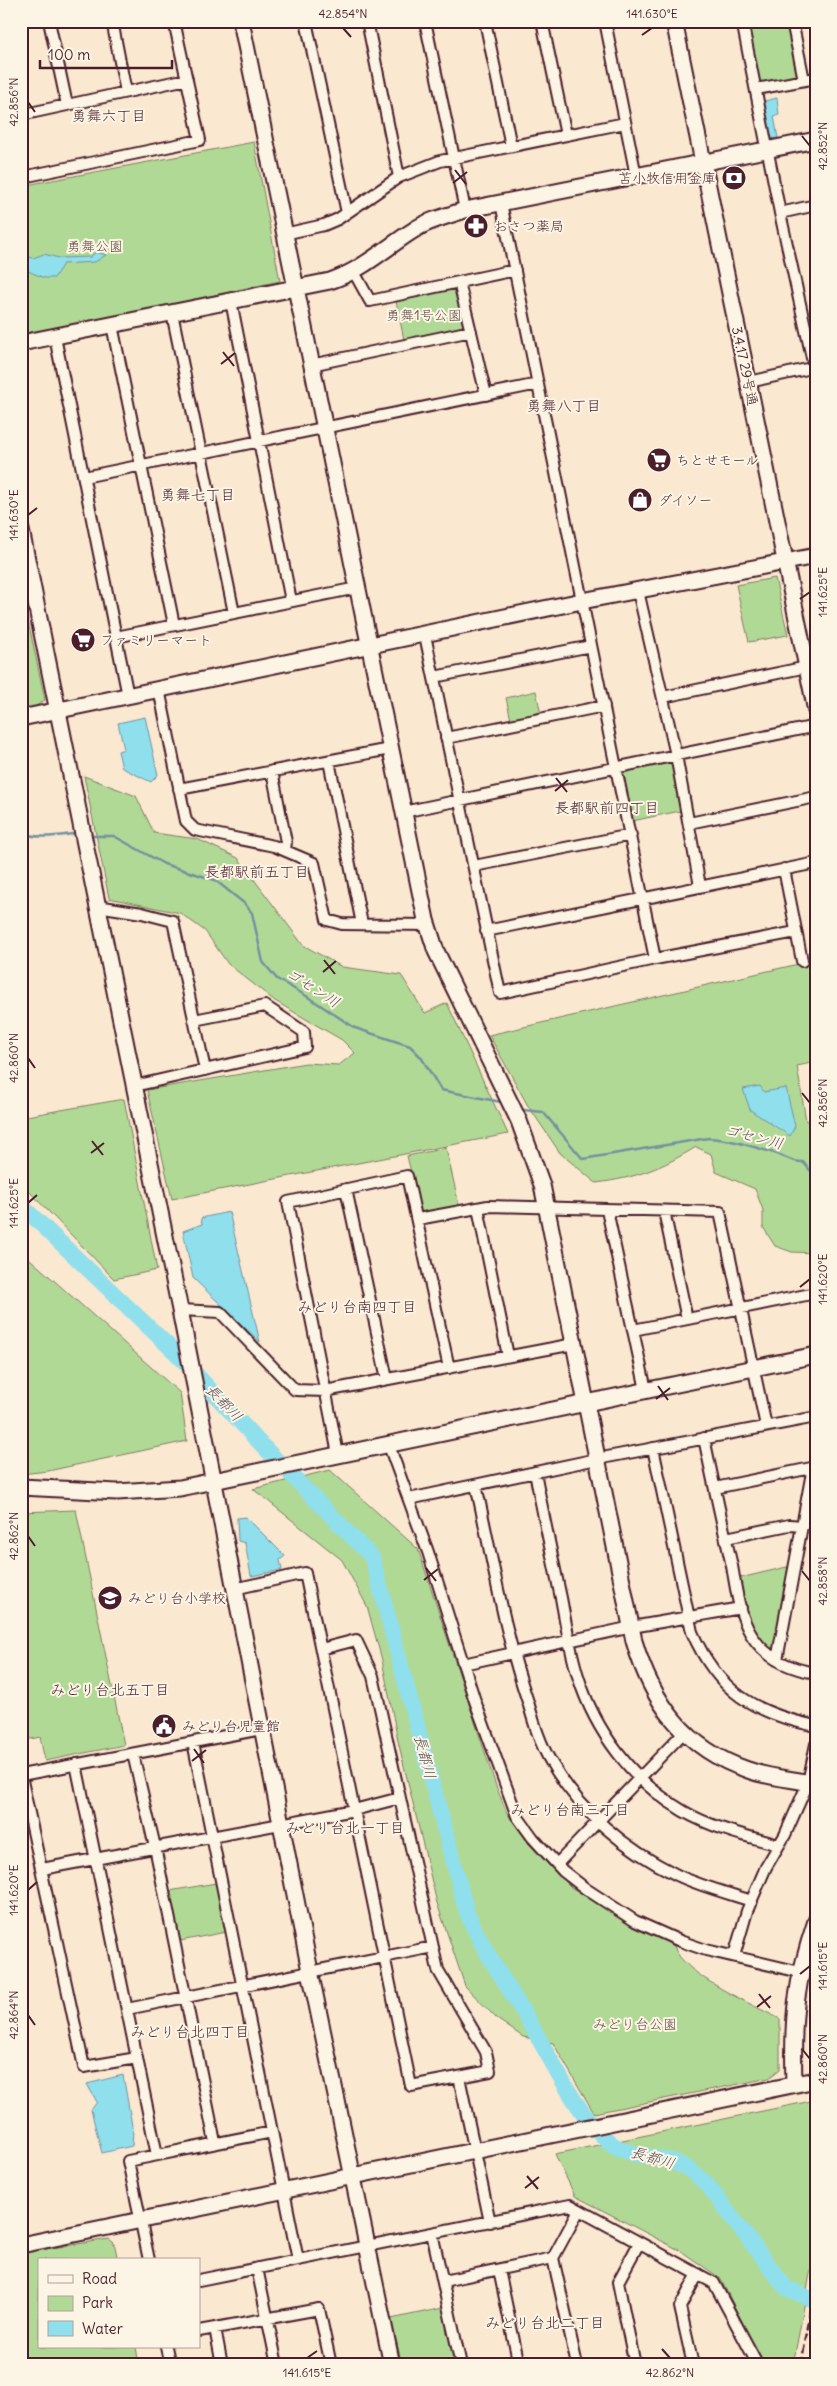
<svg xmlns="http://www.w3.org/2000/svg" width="837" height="2386" font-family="Delius,'Klee One',sans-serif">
	<rect width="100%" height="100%" fill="#fae8d1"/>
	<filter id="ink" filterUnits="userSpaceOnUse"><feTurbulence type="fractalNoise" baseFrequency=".02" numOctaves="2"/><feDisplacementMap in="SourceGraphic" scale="10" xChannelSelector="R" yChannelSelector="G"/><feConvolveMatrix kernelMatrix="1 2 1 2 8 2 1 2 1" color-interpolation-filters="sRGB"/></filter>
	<g filter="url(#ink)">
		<path fill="#b1d996" stroke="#7e7c60" d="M747,21H786L797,76L760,83Z
			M254,142L280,281L21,336V186Z
			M455,288L464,326L404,340L396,301Z
			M775,578L788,635L749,642L736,585Z
			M21,588L45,700L32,709L21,711V660L24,658L21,644Z
			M536,691L541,714L511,720L506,698Z
			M671,763L680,811L632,821L622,772Z
			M84,776L136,796L154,833L197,839L238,858L303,945L342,967L401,975L425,1013L447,1003L508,1134L172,1199L147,1090L306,1063L339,1065L355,1053L342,1040L275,1001L228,964L205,931L180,913L109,898Z
			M816,960V1062L797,1066L806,1121L816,1124V1253L792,1252L775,1246L763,1227V1210L755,1189L716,1172L711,1154L696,1147C662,1168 636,1178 596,1183L560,1153L527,1104L489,1035Z
			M124,1099L157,1270L114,1279L21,1183V1117Z
			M446,1148L459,1205L421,1213L407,1156Z
			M21,1251L180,1393L187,1441L48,1471L21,1474Z
			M330,1470L418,1549L496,1786L507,1813L528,1843L572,1888L674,1946C682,1975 754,2005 780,2019V2069L769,2078L594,2113L553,2043L523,2037L497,2019L465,1986L437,1903L398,1741L382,1660L367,1606L342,1560L253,1489Z
			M76,1510L124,1745L45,1761L40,1737L21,1741V1512Z
			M791,1566L776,1646L770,1649C747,1623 746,1611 740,1578Z
			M216,1883L226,1932L180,1941L169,1891Z
			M816,2100V2242L793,2365H764L720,2278L681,2251L575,2196L555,2154Z
			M109,2239L114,2243L118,2260H39V2347H136L139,2365H22L21,2253Z
			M443,2308L456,2361L440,2365H402L391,2319Z"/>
		<path fill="#8fdfec" stroke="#73929f" d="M777,98L779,115L774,116L778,138L767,139L760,102Z
			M96,252L106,255L95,262L63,264L54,278H44L21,268V256L33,258L44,254L59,258L90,257Z
			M145,717L158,775L151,782L122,768L118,751L124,749L118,723Z
			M760,1086L764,1092L786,1088L795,1126L790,1136L750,1110L743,1089Z
			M229,1212L260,1342L193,1278L183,1231L202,1224L201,1218Z
			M246,1517L285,1556L280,1560L282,1570L251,1576L245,1543L238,1541L237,1518Z
			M123,2075L133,2131L132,2146L102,2153L91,2110L97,2102L87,2084Z"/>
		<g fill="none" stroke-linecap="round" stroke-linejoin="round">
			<path stroke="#73929f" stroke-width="2.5" d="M21,833C37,839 56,836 72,834
				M92,836H114L164,864L215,880L245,904L252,913L263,962L277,979L308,997L355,1028L410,1046L421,1057L441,1090L501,1102
				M523,1110L543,1112L583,1159L708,1138C732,1139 754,1147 777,1154C786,1157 794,1163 803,1162L816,1177"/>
			<path stroke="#8fdfec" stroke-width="16" d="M21,1205L179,1356L256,1439L372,1557L467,1913C484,1952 509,1987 531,2025C552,2060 581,2124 615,2146C632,2156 653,2156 671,2161C684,2165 695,2174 706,2183L786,2288L816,2301"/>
			<defs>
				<path id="street" d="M49,21L67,105
					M112,21L126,92
					M306,21L347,213
					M367,21L399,177
					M425,21L465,210
					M485,21L511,146
					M542,21L566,135
					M605,21L636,176
					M742,21L780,213L814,367
					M792,21L804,80
					M756,89L816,78
					M21,115L187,79
					M21,169L23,177L200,140L174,21
					M501,203L655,959
					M780,213L816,205
					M284,234L324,225L338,219L399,177L440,161L625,123
					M354,272L370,301L515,270
					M459,282L486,395
					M231,301L291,601
					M172,313L234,613
					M112,325L174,625
					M55,337L128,696
					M311,365L471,331
					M749,382L816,367
					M84,477L538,384
					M638,591L676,755L700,886
					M425,635L500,993L655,959L796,932
					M116,637L357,588
					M434,677L591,646
					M159,689L186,821L195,830L274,846L314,863L327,920L342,924L428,925
					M663,697L807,667
					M446,738L604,706
					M329,761L362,924
					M272,771L286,842L285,850
					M179,789L390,749
					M403,812L816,726
					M689,823L816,797
					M474,866L631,835
					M784,869L802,961
					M97,906L142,913L173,921L205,1070
					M486,931L816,863
					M134,1086L305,1047L304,1032L265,1006L194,1020
					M346,1189L387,1379
					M478,1208L508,1356
					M607,1210L646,1390
					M664,1211L687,1319
					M418,1219L488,1206L720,1212L766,1426
					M180,1310L220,1312L295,1390L325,1391L574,1344
					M633,1330L816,1293
					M704,1438C713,1481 722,1523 732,1566C736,1588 739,1616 752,1636C766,1658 790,1669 816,1673
					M388,1443L428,1552L475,1701L517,1816L533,1838L563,1871L586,1889L635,1921L680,1941L706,1950L800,1972
					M653,1448L692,1632C718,1692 754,1713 816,1726
					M338,1454L288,1202L407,1176L449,1368
					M535,1472C543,1514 552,1556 561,1598C566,1624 570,1651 578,1676C595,1731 632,1781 683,1811C712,1828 746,1836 779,1845
					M476,1485C492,1557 504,1632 528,1702C534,1723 540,1744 551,1762C580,1812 626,1850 677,1875C700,1886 727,1893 752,1901
					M715,1488L816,1467
					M409,1499L597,1459L816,1417
					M726,1538L789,1525L803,1526
					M234,1589L305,1573L411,2086L490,2071L486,2052L438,1970L373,1676L356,1640L321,1649
					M777,1660L813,1467
					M463,1664L632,1627L741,1608
					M193,1742L298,2260
					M133,1754L155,1847L215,2142
					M76,1764L157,2155
					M21,1775L262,1729
					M21,1776L84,2067L137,2058
					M557,1864L684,1732
					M42,1869L354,1810L400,1798
					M734,1956L747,1911L766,1867L785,1835L808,1783L816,1744
					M127,2009L433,1947
					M459,2077L490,2222
					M432,2233L461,2365
					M149,2260L128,2161L272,2132
					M257,2268L277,2365
					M499,2270L519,2365
					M199,2280L570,2205L714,2283L758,2365
					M443,2281L553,2258
					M215,2328L222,2365
					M199,2331L319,2309L331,2365
					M166,2347L170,2365
					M577,2365L553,2258L579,2210
					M635,2365L618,2282L639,2243
					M693,2365L680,2307L698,2274"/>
				<path id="secondary" d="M241,21L426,920L436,951L519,1121L542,1185L634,1641C652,1702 685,1749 748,1770C770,1778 793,1779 816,1784
					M674,21L816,711
					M21,343L330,281C363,270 385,248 414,230C429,220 447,216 465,210L816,140
					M21,530L180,1310L310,1971L392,2365
					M21,718L582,601L816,556
					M21,1487L117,1492L180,1488L816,1355
					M794,2084C792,2020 795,1982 816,1921
					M21,2245L816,2080"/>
			</defs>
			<use href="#street" stroke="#4a1f2b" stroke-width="14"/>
			<use href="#secondary" stroke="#4a1f2b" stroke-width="19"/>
			<use href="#street" stroke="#fcf5e5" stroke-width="10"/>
			<use href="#secondary" stroke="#fcf5e5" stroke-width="15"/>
			<path stroke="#4a1f2b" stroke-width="2.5" stroke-dasharray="8 4" stroke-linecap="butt" d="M801,2365L816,2284"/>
		</g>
	</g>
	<path fill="none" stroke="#4a1f2b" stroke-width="2" d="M343,28L351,37M642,35L652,28M28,102L35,112M802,136L810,146M455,170L466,184M453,183L467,172M223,352L234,366M221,364L235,353M28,515L37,508M800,599L810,592M556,778L567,792M555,791L568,780M324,960L335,974M323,972L336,961M28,1058L35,1068M802,1093L810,1103M92,1141L103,1155M91,1153L104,1143M28,1203L37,1195M800,1287L810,1279M658,1386L668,1400M656,1399L670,1388M28,1536L35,1546M426,1568L436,1581M802,1571L810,1581M424,1580L438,1569M194,1749L204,1763M192,1761L206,1750M28,1890L37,1882M800,1974L810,1966M759,1994L770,2008M757,2007L771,1996M28,2015L35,2025M802,2049L810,2059M527,2176L538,2189M525,2188L539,2177M662,2349L670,2358M307,2358L317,2351"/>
	<defs>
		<symbol id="bank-disc" viewBox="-11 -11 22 22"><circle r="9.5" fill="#4a1f2b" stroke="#fcf5e5"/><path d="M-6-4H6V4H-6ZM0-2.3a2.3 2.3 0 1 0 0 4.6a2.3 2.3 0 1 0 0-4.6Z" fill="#fff"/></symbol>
		<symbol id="pharmacy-disc" viewBox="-11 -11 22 22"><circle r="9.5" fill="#4a1f2b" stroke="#fcf5e5"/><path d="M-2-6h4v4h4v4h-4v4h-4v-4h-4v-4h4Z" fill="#fff"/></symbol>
		<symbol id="supermarket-disc" viewBox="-11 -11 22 22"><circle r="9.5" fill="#4a1f2b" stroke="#fcf5e5"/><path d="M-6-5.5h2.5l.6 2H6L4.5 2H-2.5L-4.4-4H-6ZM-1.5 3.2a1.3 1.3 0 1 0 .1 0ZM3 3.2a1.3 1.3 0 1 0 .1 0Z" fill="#fff"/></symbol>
		<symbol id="shop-disc" viewBox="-11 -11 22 22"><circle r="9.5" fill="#4a1f2b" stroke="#fcf5e5"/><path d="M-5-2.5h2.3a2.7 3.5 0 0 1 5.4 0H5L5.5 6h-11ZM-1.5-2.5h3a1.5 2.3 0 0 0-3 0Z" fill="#fff"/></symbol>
		<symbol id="school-disc" viewBox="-11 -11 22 22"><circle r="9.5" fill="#4a1f2b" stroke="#fcf5e5"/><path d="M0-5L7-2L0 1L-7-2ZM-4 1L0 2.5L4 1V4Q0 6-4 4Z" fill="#fff"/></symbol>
		<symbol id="civic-disc" viewBox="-11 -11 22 22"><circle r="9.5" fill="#4a1f2b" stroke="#fcf5e5"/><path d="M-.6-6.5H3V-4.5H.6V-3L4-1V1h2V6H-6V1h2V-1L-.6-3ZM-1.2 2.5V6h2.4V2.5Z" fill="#fff"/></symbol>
	</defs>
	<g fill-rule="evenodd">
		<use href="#bank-disc" x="720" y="164" width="28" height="28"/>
		<use href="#pharmacy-disc" x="462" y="212" width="28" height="28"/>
		<use href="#supermarket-disc" x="645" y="446" width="28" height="28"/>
		<use href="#shop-disc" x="626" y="486" width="28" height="28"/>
		<use href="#supermarket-disc" x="69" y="626" width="28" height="28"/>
		<use href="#school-disc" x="96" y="1584" width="28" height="28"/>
		<use href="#civic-disc" x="150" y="1712" width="28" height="28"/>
	</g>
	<g text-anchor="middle" stroke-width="4" stroke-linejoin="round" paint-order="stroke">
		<g font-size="14" fill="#4a1f2b" stroke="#fcf5e5" text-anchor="start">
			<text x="716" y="183" text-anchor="end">苫小牧信用金庫</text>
			<text x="494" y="231">おさつ薬局</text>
			<text x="676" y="465">ちとせモール</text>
			<text x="658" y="505">ダイソー</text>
			<text x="100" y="645">ファミリーマート</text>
			<text x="128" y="1603">みどり台小学校</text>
			<text x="182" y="1731">みどり台児童館</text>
		</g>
		<g font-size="14" fill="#644e46" stroke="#fcf5e5">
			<text x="95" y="251">勇舞公園</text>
			<text x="424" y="320">勇舞1号公園</text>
			<text x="635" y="2029">みどり台公園</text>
		</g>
		<g font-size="14" fill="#4a1f2b" stroke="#fcf5e5">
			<text transform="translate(745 366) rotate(78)" y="5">3.4.17 29号通</text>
		</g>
		<g font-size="15" fill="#4a1f2b" stroke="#fcf5e5">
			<text x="109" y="121">勇舞六丁目</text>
			<text x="564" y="411">勇舞八丁目</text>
			<text x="198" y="500">勇舞七丁目</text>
			<text x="607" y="813">長都駅前四丁目</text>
			<text x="257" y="877">長都駅前五丁目</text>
			<text x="357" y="1312">みどり台南四丁目</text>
			<text x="110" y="1695">みどり台北五丁目</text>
			<text x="570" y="1815">みどり台南三丁目</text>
			<text x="345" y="1833">みどり台北一丁目</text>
			<text x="190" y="2037">みどり台北四丁目</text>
			<text x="545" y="2328">みどり台北二丁目</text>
		</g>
		<g font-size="15" font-style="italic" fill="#5b4f5b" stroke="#fcf5e5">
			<text transform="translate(313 988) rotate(32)" y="5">ゴセン川</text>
			<text transform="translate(754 1137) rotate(14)" y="5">ゴセン川</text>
			<text transform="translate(224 1403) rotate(46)" y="5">長都川</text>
			<text transform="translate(425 1757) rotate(75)" y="5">長都川</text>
			<text transform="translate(653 2158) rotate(16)" y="5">長都川</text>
		</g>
	</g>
	<rect width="837" height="2386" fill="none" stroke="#fcf5e5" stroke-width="55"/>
	<rect x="38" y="2258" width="162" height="90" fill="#fcf5e5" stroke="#b59f9b"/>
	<rect x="48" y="2275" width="25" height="8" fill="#fcf5e5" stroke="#b59f9b"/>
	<text x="82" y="2284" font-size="15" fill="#4a1f2b">Road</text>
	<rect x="48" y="2296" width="25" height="15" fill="#b1d996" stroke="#b59f9b"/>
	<text x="82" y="2308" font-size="15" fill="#4a1f2b">Park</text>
	<rect x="48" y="2321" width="25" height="15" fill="#8fdfec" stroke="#b59f9b"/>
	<text x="82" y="2334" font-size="15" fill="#4a1f2b">Water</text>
	<path d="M40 60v8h132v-8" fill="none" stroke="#4a1f2b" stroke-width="2.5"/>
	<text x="48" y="60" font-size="15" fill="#4a1f2b" stroke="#fcf5e5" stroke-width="4" paint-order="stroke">100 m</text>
	<rect x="28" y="28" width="782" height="2330" fill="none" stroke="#4a1f2b" stroke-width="2"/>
	<g font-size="12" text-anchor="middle" fill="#4a1f2b">
		<text x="343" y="18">42.854°N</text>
		<text x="652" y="18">141.630°E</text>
		<text transform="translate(14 102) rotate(-90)" y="4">42.856°N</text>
		<text transform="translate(823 146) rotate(-90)" y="4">42.852°N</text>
		<text transform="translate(14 515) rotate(-90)" y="4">141.630°E</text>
		<text transform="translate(823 592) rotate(-90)" y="4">141.625°E</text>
		<text transform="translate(14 1058) rotate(-90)" y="4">42.860°N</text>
		<text transform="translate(823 1103) rotate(-90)" y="4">42.856°N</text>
		<text transform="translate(14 1203) rotate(-90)" y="4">141.625°E</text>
		<text transform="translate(823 1279) rotate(-90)" y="4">141.620°E</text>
		<text transform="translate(14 1536) rotate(-90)" y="4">42.862°N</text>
		<text transform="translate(823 1581) rotate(-90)" y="4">42.858°N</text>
		<text transform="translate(14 1890) rotate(-90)" y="4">141.620°E</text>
		<text transform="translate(823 1966) rotate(-90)" y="4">141.615°E</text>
		<text transform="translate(14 2015) rotate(-90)" y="4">42.864°N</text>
		<text transform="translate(823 2059) rotate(-90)" y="4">42.860°N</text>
		<text x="307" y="2377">141.615°E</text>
		<text x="670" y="2377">42.862°N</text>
	</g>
</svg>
